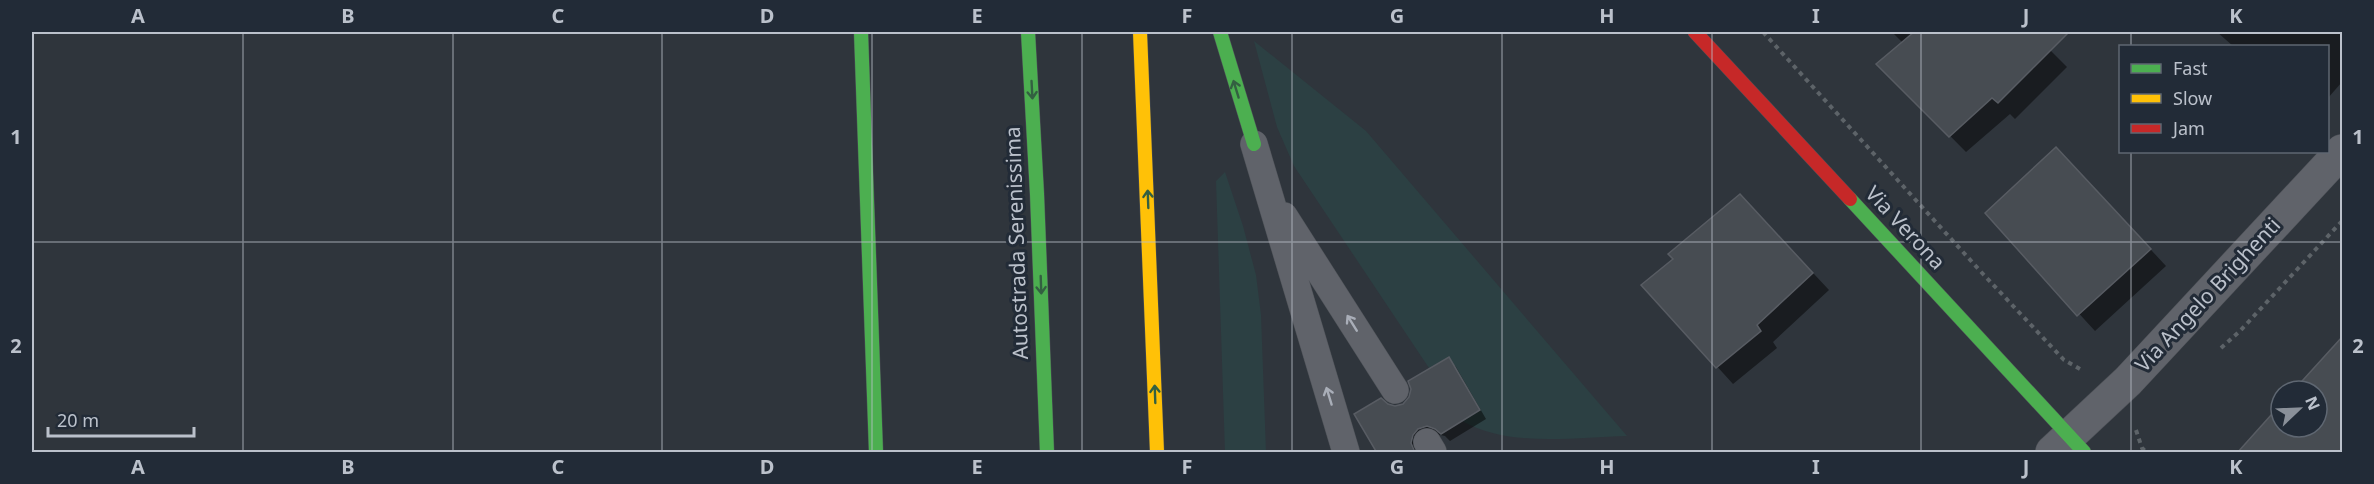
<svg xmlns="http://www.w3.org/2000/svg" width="2374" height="484" font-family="'Noto Sans',sans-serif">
	<rect width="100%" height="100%" fill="#2f353c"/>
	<path fill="#2c4043" d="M1254,41L1366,131L1627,436C1574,437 1510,448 1462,421L1480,410L1448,358L1429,368L1294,166L1277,127Z
		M1225,172L1243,226L1256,275L1261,315L1266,452H1225L1216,181Z"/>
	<path fill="#0007" d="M1892,32H2046L2040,40L2067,67L2015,119L2010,114L1966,152L1879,64L1903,43Z
		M2217,32H2342V82L2328,98V46H2233Z
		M2072,165L2166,266L2095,331L1987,213Z
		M1757,213L1829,290L1773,342L1777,348L1733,384L1643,285Z
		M1448,359L1456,367L1486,419L1450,441L1445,436L1436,434L1419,452H1379L1388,406L1395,407L1404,405Z"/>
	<path fill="#474c52" stroke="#585c63" stroke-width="1.5" d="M1914,32H2069L1998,103L1992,98L1949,137L1876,64Z
		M2056,147L2151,249L2077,316L1985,213Z
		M1740,194L1813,273L1757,325L1761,331L1716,368L1641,285L1673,259L1668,254Z
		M2343,336V453H2237L2281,404V427H2317V391H2293Z
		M1449,357L1480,410L1441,434L1435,429L1427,426L1418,429L1413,435L1411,443L1414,450L1410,453H1377L1354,414L1381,398L1388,404L1395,406L1403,404L1409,397L1411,389L1408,381Z"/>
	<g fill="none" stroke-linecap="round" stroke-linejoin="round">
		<defs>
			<path id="lane" d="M1254,144L1346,452
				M1284,216L1395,390
				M1427,442L1433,452"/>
			<path id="street" d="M2052,452L2128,381L2342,151"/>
			<path id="fast" d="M861,32L876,452
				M1028,32L1037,194L1047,452
				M1220,32L1254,144
				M1850,199L2084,452"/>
			<path id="slow" d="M1140,32L1157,452"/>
			<path id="jam" d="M1695,32L1850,199"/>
		</defs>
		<use href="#lane" stroke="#4d5157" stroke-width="28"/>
		<use href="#street" stroke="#4d5157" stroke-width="34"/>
		<use href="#fast" stroke="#4d5157" stroke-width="15"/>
		<use href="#slow" stroke="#4d5157" stroke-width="15"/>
		<use href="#jam" stroke="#4d5157" stroke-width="15"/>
		<path stroke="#5d6368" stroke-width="4" stroke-dasharray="4.5 4.5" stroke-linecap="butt" d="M1763,32L1983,274L2064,360L2080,369
			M2221,348L2240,331L2342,221
			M2136,430L2142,448L2146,452"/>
		<use href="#lane" stroke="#60636a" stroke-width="27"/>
		<use href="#street" stroke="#60636a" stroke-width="33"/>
		<use href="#fast" stroke="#4caf50" stroke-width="14"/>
		<use href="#slow" stroke="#ffc107" stroke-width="14"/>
		<use href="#jam" stroke="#c62828" stroke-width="14"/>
	</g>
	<defs><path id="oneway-shaft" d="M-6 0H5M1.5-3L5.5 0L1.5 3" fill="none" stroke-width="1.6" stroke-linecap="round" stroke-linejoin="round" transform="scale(1.5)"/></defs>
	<g stroke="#336041">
		<use href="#oneway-shaft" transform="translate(1236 89) rotate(-107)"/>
		<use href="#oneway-shaft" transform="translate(1032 90) rotate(87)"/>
		<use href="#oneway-shaft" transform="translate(1148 199) rotate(-92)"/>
		<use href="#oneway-shaft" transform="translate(1041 285) rotate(88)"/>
		<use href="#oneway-shaft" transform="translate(1155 394) rotate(-92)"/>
	</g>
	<g stroke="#a9aeb8">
		<use href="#oneway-shaft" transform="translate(1352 323) rotate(-122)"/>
		<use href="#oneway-shaft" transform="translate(1329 396) rotate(-107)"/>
	</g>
	<path fill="none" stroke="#bbc1cb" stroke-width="1.5" stroke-opacity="0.55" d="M243,32V452M453,32V452M662,32V452M872,32V452M1082,32V452M1292,32V452M1502,32V452M1712,32V452M1921,32V452M2131,32V46M2131,152V452M32,242H2342"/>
	<g text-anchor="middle" stroke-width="6" stroke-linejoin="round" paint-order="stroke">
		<g font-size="21" fill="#bbc1cb" stroke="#222b37">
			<text transform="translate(1905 228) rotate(47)" y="7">Via Verona</text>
			<text transform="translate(1017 243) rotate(-92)" y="7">Autostrada Serenissima</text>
			<text transform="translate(2208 295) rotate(-47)" y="7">Via Angelo Brighenti</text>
		</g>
	</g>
	<rect width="2374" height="484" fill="none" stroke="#222b37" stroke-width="66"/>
	<rect x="2119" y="45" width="210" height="108" fill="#222b37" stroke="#5f6772" stroke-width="1.5"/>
	<rect x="2131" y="64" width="30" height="9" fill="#4caf50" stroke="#5f6772" stroke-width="1.5"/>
	<text x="2173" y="75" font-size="18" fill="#bbc1cb">Fast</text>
	<rect x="2131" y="94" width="30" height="9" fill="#ffc107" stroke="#5f6772" stroke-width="1.5"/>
	<text x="2173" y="105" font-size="18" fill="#bbc1cb">Slow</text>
	<rect x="2131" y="124" width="30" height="9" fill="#c62828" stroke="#5f6772" stroke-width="1.5"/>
	<text x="2173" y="135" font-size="18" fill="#bbc1cb">Jam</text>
	<g transform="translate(2299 409) rotate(67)"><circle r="28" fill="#222b37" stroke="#5f6772" stroke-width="1.5"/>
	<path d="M0-4.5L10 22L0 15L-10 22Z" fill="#8a9099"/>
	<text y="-9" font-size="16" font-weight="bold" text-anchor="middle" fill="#bbc1cb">N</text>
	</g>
	<path d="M48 427v9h146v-9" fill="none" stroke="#bbc1cb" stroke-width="3"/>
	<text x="57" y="427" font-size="18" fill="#bbc1cb" stroke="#222b37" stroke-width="4.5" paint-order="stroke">20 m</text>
	<rect x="33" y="33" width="2308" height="418" fill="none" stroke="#bbc1cb" stroke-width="2"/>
	<g font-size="20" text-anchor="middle" font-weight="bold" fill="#bbc1cb">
		<text x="138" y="23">A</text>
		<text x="348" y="23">B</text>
		<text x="558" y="23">C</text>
		<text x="767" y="23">D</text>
		<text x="977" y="23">E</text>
		<text x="1187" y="23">F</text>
		<text x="1397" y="23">G</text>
		<text x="1607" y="23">H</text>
		<text x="1816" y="23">I</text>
		<text x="2026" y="23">J</text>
		<text x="2236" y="23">K</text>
		<text x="16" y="144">1</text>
		<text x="2358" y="144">1</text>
		<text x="16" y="353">2</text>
		<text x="2358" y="353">2</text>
		<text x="138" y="474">A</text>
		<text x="348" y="474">B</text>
		<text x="558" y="474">C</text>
		<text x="767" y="474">D</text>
		<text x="977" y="474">E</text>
		<text x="1187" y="474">F</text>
		<text x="1397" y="474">G</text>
		<text x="1607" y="474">H</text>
		<text x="1816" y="474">I</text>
		<text x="2026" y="474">J</text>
		<text x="2236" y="474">K</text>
	</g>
</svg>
